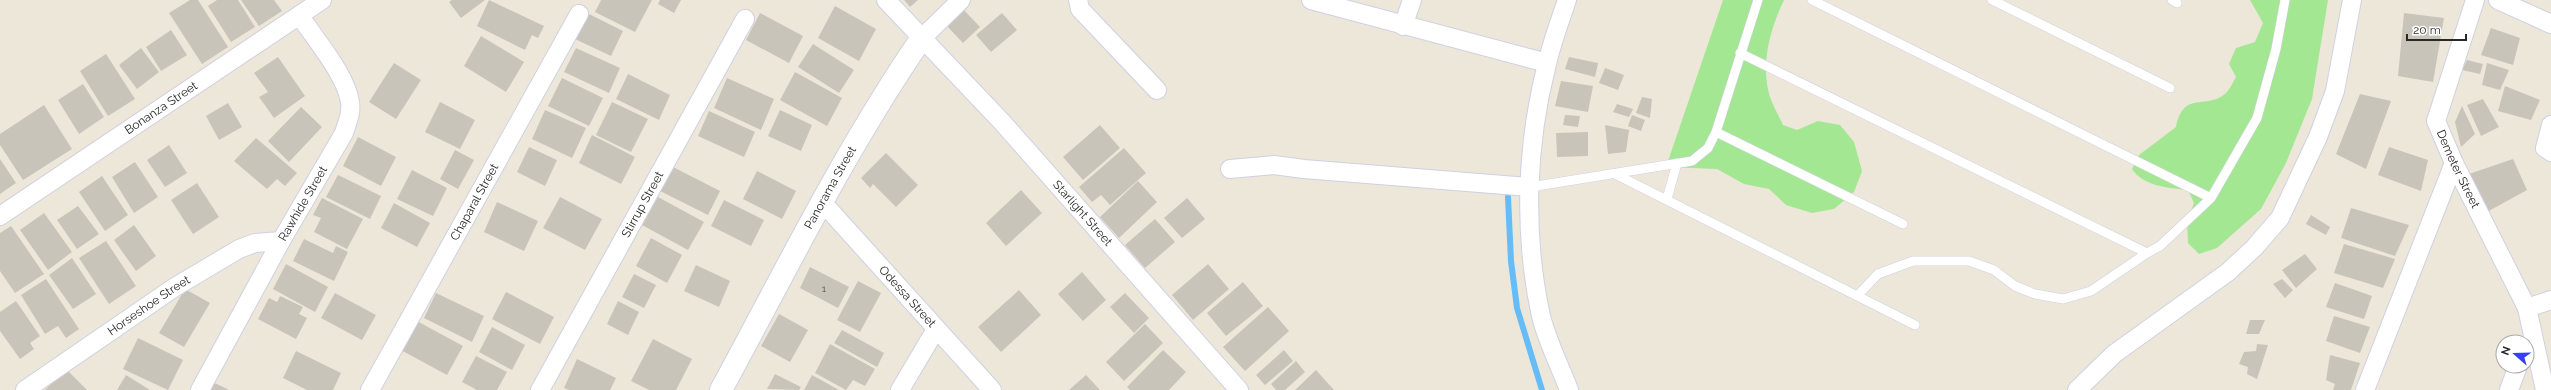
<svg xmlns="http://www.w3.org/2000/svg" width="2551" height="390" font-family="Raleway,sans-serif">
	<rect width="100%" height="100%" fill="#ede7da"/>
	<path fill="#a4e793" d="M1723,0H1784C1770,29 1760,65 1770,97C1773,106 1779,116 1783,125L1797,130L1818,121L1840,125L1854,142L1862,171L1854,192L1834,209L1812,213L1786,205L1769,189L1744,184L1717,169L1666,167Z
		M2250,0H2328L2312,99L2286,163L2261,209L2217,248L2199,254L2188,243L2187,221L2194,203L2188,190C2168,188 2143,186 2132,169L2139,155L2176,127C2184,89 2206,111 2226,93C2230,89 2233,82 2236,77L2229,64L2236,48L2255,42L2263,23Z"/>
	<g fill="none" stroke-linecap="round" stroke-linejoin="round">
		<path stroke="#66bcf6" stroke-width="6" d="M1508,197L1511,261L1517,308L1542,390"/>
	</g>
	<path fill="#c8c4ba" d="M190,0H198L228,47L202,64L169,13Z
		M217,0H238L255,27L231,42L208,6Z
		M241,0H274L282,11L259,26Z
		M452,0H485L461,18L449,2Z
		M489,0L544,26L538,38L532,35L525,50L477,26Z
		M601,0H652L635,32L595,12Z
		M660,0H681L674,13L658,4Z
		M904,0H918L910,7Z
		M835,6L876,29L859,61L818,38Z
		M963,9L980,27L963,43L946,25Z
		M587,13L623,31L611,56L575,39Z
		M760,13L803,36L789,63L746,40Z
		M1002,13L1017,30L991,52L976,35Z
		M2404,13L2444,18L2433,82L2398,76Z
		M2491,28L2520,38L2513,65L2481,55Z
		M171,30L187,55L161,71L146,47Z
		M481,36L524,62L506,92L464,66Z
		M813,44L854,70L839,93L798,67Z
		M141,48L159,72L137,89L119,65Z
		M576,48L620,68L609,93L564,72Z
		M106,54L135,99L108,116L80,71Z
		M278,57L305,96L274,118L259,97L268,92L254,73Z
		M1569,57L1598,63L1595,77L1565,69Z
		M2467,60L2483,64L2480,74L2462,70Z
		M394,63L421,80L396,119L369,102Z
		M2487,63L2509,70L2500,90L2482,85Z
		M1605,68L1624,75L1618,90L1599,83Z
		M795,72L842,98L827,126L780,100Z
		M628,74L670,95L659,120L616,99Z
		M562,78L603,98L589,126L548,106Z
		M727,78L774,99L761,130L714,108Z
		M1561,81L1593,86L1588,112L1555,106Z
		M83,84L104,117L79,134L58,100Z
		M2505,86L2540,100L2531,120L2498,111Z
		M2360,94L2391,101L2366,169L2336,154Z
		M1642,97L1652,99L1650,118L1636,113Z
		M2483,99L2499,127L2481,136L2467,105Z
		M440,102L475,120L460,149L425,132Z
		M612,102L648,119L631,152L596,135Z
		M228,103L242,127L219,140L206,116Z
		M1617,104L1633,109L1629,117L1613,112Z
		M44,105L72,149L23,180L0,145V134Z
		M2462,106L2475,134L2461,147L2455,122Z
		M301,107L322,127L289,162L268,141Z
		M545,110L586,128L572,158L532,139Z
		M780,110L812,125L801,151L768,136Z
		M709,111L755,132L744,157L698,136Z
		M1565,115L1580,116L1578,127L1563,125Z
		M1632,115L1645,120L1641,131L1628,126Z
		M1100,125L1120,148L1083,180L1063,157Z
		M1605,125L1629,130L1626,152L1608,154Z
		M1588,132V156L1557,157L1556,133Z
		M592,135L635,157L621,184L579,163Z
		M358,137L396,157L381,186L343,166Z
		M256,138L297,173L285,186L277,179L267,189L234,161Z
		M169,145L187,173L165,187L147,160Z
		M529,147L557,160L545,186L517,172Z
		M2389,147L2428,160L2421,191L2378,175Z
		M1124,148L1146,173L1110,205L1101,195L1092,202L1079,187Z
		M455,150L474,160L458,189L440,179Z
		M886,153L918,185L896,207L873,184L870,188L861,178Z
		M0,159L16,183L0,194Z
		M2513,159L2527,190L2487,212L2469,174Z
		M135,162L158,197L134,213L112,177Z
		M673,167L720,191L708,215L660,191Z
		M412,170L447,188L433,216L397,199Z
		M757,171L796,191L782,219L743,199Z
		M338,175L381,196L370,219L326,197Z
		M102,176L128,215L105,231L79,192Z
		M1138,181L1157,202L1119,238L1100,217Z
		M197,183L219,217L193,234L171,200Z
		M1021,190L1042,213L1006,246L986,223Z
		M560,197L602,219L585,250L543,228Z
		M658,197L704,222L688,250L642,225Z
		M322,198L363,219L347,249L314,232L321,218L313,215Z
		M1187,198L1205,219L1182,238L1164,218Z
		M724,200L764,220L751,246L711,226Z
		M497,202L538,221L524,251L484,232Z
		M394,203L430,223L417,247L381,228Z
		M78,206L99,234L77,249L57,220Z
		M2351,208L2409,225L2395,256L2341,238Z
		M44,213L72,252L48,270L20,230Z
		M2311,215L2330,227L2326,235L2306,224Z
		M1155,219L1175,242L1145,268L1125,245Z
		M134,225L156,256L136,271L114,240Z
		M11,226L44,274L15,293L0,271V233Z
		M651,238L682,255L667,283L636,266Z
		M304,239L333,253L336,246L348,252L334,281L293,261Z
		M106,241L136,286L109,304L79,258Z
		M2344,244L2395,259L2383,288L2334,273Z
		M2305,254L2317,269L2296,288L2282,270Z
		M72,258L96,294L73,309L49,275Z
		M286,264L328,287L315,312L273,289Z
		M1208,264L1229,289L1193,320L1172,295Z
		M696,265L730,281L719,307L684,291Z
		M810,267L849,287L838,308L800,288Z
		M1082,272L1106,300L1083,321L1058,294Z
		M634,274L656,285L644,308L622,297Z
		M46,279L79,329L66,338L58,326L45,334L21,295Z
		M2282,279L2293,290L2285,298L2273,284Z
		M858,281L881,293L860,332L837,320Z
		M1243,282L1263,306L1226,336L1207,313Z
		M2335,283L2372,296L2364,319L2326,307Z
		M185,289L210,303L184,347L159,333Z
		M1019,290L1041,315L1001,352L978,327Z
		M506,292L554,317L540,344L492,319Z
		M335,293L376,315L362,340L321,318Z
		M436,293L484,316L472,342L424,318Z
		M1125,293L1149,318L1134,333L1110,307Z
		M280,296L303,307L299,314L307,318L296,339L258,319L269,298L277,302Z
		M16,301L40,336L30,343L34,349L20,359L0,331V312Z
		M618,301L639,312L628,335L607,324Z
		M1268,307L1289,331L1245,371L1223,347Z
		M779,314L808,330L790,362L761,346Z
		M2334,316L2370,327L2360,353L2326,341Z
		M415,320L463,346L447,375L399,349Z
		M2250,320H2265L2259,334H2246Z
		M1145,324L1163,343L1124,381L1106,362Z
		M492,327L525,345L512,370L479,352Z
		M842,330L884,353L877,367L834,343Z
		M138,338L183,360L168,390L123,369Z
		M653,339L692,359L676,390H649L631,381Z
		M830,344L875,369L865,386L853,380L846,390L815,373Z
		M2257,344L2268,345L2257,379L2247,374L2248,367L2239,364L2244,352L2256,351Z
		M1163,350L1186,372L1169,390H1130L1127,387Z
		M1284,350L1293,361L1265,385L1256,375Z
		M296,351L341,373L333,390H307L283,378Z
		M2330,355L2360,363L2351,390H2333L2335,384L2326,380Z
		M476,356L507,372L497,390H477L462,382Z
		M577,359L616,378L610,390H569L564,388Z
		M1296,361L1305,372L1285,390H1276L1271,384Z
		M66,369L87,390H45Z
		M1316,370L1334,390H1295Z
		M775,374L801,387L799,390L767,389Z
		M126,375L150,390H117Z
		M812,375L839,390H804Z
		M1086,375L1100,390H1069Z
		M212,382L219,385L229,390H208Z"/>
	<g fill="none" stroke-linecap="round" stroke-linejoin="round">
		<defs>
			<path id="service" d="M1992,0L2170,88
				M2172,0L2177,3
				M1740,53L2147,253L2160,246L2211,198L1812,0
				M1716,132L1903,224
				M1615,174L1915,325
				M1530,187L1692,161L1708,148L1716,132L1758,0
				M2211,198L2257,118L2276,49L2285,0
				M1667,199L1677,163
				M1858,295L1878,274L1913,261H1969L1994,270L2015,286L2035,294L2063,299L2091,291L2147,253"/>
			<g id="minor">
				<path id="s1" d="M886,0L1002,122L1239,390"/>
				<path d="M1078,0L1080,9L1157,90"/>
				<path d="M1311,0L1547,63"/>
				<path d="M1567,0C1560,21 1552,42 1547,64C1526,145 1523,234 1541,316C1547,341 1560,366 1569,390"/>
				<path id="s2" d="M2475,0L2436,121L2454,163L2527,308L2545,390"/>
				<path d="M2498,0L2551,24"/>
				<path d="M1403,26L1412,0"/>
				<path d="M921,39L961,0"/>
				<path d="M2551,125L2545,148L2551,152"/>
				<path d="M1230,169L1274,165L1304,169L1530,187"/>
				<path id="s3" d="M823,203L992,390"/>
				<path id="s4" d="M0,216L322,0"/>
				<path d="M2527,308L2551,300"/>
				<path id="s5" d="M25,390L175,287L239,249L255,243L281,241"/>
				<path id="s6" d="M200,390L281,241L344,133C347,123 352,113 350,102C346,75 315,39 300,16"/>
				<path id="s7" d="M370,390L579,14"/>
				<path id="s8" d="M540,390L745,19"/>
				<path d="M900,390L936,329"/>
				<path d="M2077,390L2114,354L2228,272L2254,248L2280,218L2318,137L2335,91L2352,0"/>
				<path d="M2365,390L2454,163"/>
				<path d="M2509,390L2518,366"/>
			</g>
			<g id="tertiary">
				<path id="s9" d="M721,390C785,272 845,150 921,39"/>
			</g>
		</defs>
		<use href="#service" stroke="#cfd0e3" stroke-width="10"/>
		<use href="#minor" stroke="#cfd0e3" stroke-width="20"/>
		<use href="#tertiary" stroke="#cfd0e3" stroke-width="24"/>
		<use href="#service" stroke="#fff" stroke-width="9"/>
		<use href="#minor" stroke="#fff" stroke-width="18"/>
		<use href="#tertiary" stroke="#fff" stroke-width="22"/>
	</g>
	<g text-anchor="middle" stroke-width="4" stroke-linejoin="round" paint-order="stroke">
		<g font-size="10" fill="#51504d">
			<text x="824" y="292">1</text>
		</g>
		<g font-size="12" fill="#292929" stroke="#fff">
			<text dy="4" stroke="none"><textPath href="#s4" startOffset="194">Bonanza Street</textPath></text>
			<text dy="4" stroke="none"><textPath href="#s2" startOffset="180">Demeter Street</textPath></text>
			<text dy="4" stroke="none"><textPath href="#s9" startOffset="230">Panorama Street</textPath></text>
			<text dy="4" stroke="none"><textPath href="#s7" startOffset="215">Chaparal Street</textPath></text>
			<text dy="4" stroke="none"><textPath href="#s6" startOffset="213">Rawhide Street</textPath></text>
			<text dy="4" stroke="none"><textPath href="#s8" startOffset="212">Stirrup Street</textPath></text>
			<text dy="4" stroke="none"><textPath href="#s1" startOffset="290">Starlight Street</textPath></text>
			<text dy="4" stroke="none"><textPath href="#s3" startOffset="126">Odessa Street</textPath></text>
			<text dy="4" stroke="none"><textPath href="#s5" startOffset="150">Horseshoe Street</textPath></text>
		</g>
	</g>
	<g transform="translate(2515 354) rotate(290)"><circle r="19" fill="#ffffff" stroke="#a9a9a9"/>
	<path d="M0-3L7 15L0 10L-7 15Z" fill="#3540ff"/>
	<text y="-6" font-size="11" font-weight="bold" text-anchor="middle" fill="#292929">N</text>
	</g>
	<path d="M2407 34v6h59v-6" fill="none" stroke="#292929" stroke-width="2"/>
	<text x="2413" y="34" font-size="12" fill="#292929" stroke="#ffffff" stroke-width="3" paint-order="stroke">20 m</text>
</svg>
